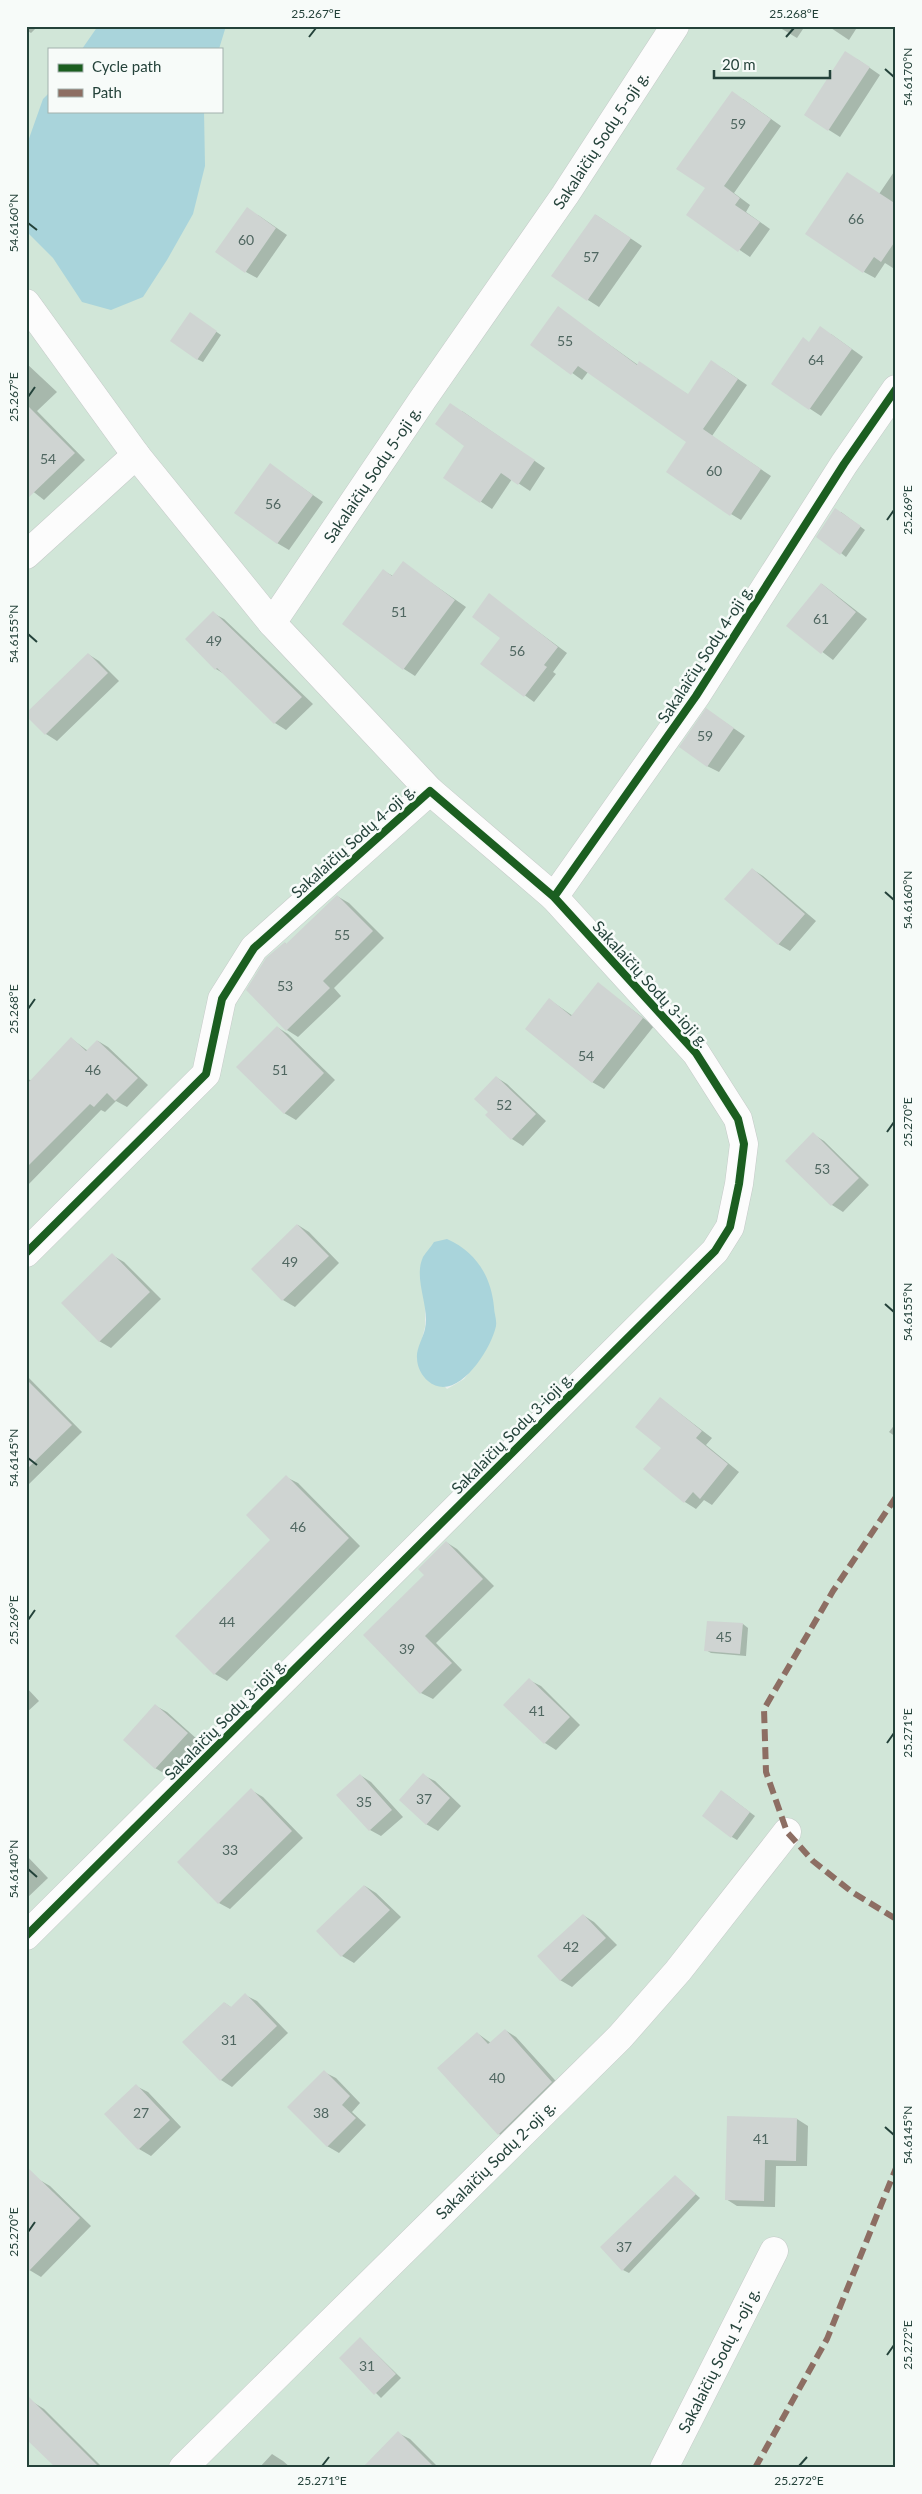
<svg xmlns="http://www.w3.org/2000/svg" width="922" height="2494" font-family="Lato,sans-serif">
	<rect width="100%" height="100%" fill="#e8edeb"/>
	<path fill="#d1e6d8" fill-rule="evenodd" d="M26,26H896V2468H26ZM49,49H221V111H49ZM425,1302L482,1356L464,1379L447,1389L417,1358L425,1327Z"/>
	<path fill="#a9d4db" d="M98,26H226L219,49H82Z
		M49,93V111H204L205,166L193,214L167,260L143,297L111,310L82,302L53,258L28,233L26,228V147L43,99Z
		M447,1239C476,1252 491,1276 494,1307C494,1313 497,1320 496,1326C491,1350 456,1405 428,1381C422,1376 417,1367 417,1358C416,1349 423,1338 425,1329C430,1306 413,1279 423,1257C426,1252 431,1247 434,1242Z"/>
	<path fill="#0003" d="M26,26H38L31,33L26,30Z
		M777,26H805L797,38Z
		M828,26H858L849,40Z
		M857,59L880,75L840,137L805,115Z
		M743,99L781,126L734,193L750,205L746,212L770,229L750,257L688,215L706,188Z
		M896,169V264L893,268L885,263L875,278L864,272L879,194Z
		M258,215L287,235L257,278L246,272Z
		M596,215L642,246L599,307L588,300Z
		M558,308L638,365L689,395L722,368L747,385L712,436L771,476L741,520L731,514L688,442L588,372L582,380L532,344Z
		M195,317L221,335L203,362L197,359Z
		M831,334L863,357L821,416L772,384L810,343Z
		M26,363L57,392L37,411L85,460L44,500L26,486Z
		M462,411L545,468L530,491L512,479L492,509L445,478L466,446Z
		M270,465L323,502L289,550L277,543Z
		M841,512L865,530L846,557L841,553Z
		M403,563L466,607L415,676L404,669L384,571L393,576Z
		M822,584L867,619L833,660L788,626Z
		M489,595L567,653L553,672L556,674L534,702L482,664L502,637Z
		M213,613L224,619L313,704L286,730L275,723L226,675L216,669Z
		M88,654L99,661L119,681L57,741L46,734L30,718L26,722V715Z
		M707,710L745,736L719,772L707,766Z
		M752,869L763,876L816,921L790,951L778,944Z
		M337,896L349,903L384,938L334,988L341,996L298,1037L287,1030L285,943L287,945Z
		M598,984L654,1026L604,1089L592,1082L550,1000L573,1016Z
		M277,1027L288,1034L335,1080L296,1120L284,1113Z
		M72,1039L88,1051L98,1041L108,1047L148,1085L127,1107L116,1101L105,1112L101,1110L26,1187V1078L32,1081Z
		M496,1077L507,1084L546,1121L523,1146L512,1139L490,1112Z
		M813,1134L824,1141L869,1185L843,1212L832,1205Z
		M298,1225L309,1232L339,1263L295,1307L283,1300L253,1269Z
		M112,1255L124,1262L161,1299L111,1348L99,1341Z
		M26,1375L82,1432L28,1485L26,1484Z
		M660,1398L712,1438L706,1445L739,1472L712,1505L704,1500L696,1509L685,1502L663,1448Z
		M896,1423V1437L889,1432Z
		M286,1477L298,1483L360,1546L227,1681L215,1674L177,1636L272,1540Z
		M446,1542L457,1549L494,1586L436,1643L462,1670L433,1699L421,1693L425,1575Z
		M743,1624L748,1628L746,1656L711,1653L706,1650Z
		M529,1680L541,1686L580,1725L556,1750L545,1743Z
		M26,1687L39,1701L26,1713Z
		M156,1706L167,1712L198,1740L167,1775L155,1768Z
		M360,1775L371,1782L403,1817L381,1836L370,1830Z
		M423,1775L435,1781L461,1806L438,1831L426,1824Z
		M251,1790L263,1797L303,1838L230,1909L219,1903Z
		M727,1795L755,1816L737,1840L732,1837Z
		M26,1855L48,1878L26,1899Z
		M365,1886L376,1893L401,1917L354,1963L342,1956L318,1931Z
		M583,1915L594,1922L617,1945L572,1987L560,1980Z
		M245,1995L257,2001L288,2033L232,2087L221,2080L184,2042L225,2003L232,2008Z
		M505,2030L516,2037L563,2089L511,2141L499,2134L439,2068L477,2033L491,2043Z
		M324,2072L336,2078L360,2103L352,2112L366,2125L339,2153L327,2146Z
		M136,2086L148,2092L181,2127L151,2156L139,2149L106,2114Z
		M797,2119L808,2126L807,2166H776L775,2207L737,2206L726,2199Z
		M675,2176L700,2198L629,2273L623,2270Z
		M38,2179L50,2186L91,2226L41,2277L26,2268Z
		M361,2339L401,2378L381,2398L341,2358Z
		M33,2402L44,2409L103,2468H57Z
		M398,2433L410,2439L439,2468H380Z
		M272,2454L283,2461L291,2468H259Z"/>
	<path fill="#cfd4d2" d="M845,51L870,67L828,131L804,115Z
		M732,91L771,119L724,186L740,198L735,205L760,222L738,252L686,215L705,188L676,169Z
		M847,172L896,204V240L881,262L874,257L863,273L805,234Z
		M247,207L276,228L245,273L215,252Z
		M595,214L631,238L587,301L551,276Z
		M558,306L637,365L639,361L688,394L711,360L738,379L703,429L761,469L730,516L666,472L686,442L578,366L571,375L530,345Z
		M190,312L217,331L197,360L170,341Z
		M820,326L852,349L809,410L771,384L803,337L809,342Z
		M450,403L535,460L518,485L501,473L480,503L443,478L464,446L435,424Z
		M26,404L75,453L26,500Z
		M270,463L313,495L277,544L234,513Z
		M835,508L861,526L840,555L816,537Z
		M403,561L455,600L403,670L342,624L383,569L392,576Z
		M821,583L856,612L821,654L786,626Z
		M489,593L558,647L544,665L547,667L524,697L480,664L500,638L472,617Z
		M213,611L302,697L274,724L217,668L215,670L185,639Z
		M88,653L108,673L45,735L26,716V713Z
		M706,708L734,728L707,767L679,747Z
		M752,868L805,914L778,945L724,899Z
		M337,895L373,931L323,981L330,988L286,1031L246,990L266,958L285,942L286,944Z
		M598,982L643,1018L592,1083L525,1029L549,998L571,1016Z
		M277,1026L324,1073L284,1114L236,1067Z
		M71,1037L86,1051L97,1040L138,1078L115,1101L107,1093L94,1107L90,1104L26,1168V1085Z
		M496,1076L536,1114L511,1140L485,1115L488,1112L474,1099Z
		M813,1132L859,1178L831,1206L785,1161Z
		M297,1224L329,1256L282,1301L251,1269Z
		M112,1253L150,1292L99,1342L61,1303Z
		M26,1379L72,1425L26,1470Z
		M660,1397L702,1431L696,1438L728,1464L700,1499L693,1492L684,1503L643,1469L661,1448L635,1427Z
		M286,1475L349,1538L214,1675L175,1636L270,1540L246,1515Z
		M446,1541L483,1579L425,1636L452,1663L420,1694L363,1635L424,1575L418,1569Z
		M707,1621L743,1623L740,1654L704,1651Z
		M529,1678L570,1717L544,1744L503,1705Z
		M155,1704L188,1733L155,1769L123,1740Z
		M423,1773L450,1798L426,1825L399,1800Z
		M360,1774L392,1810L369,1831L336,1795Z
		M251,1788L292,1831L218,1904L177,1862Z
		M721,1790L750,1812L731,1838L702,1816Z
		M364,1885L390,1910L341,1957L316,1931Z
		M583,1914L606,1938L560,1981L537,1956Z
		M245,1993L277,2026L220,2081L182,2042L224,2002L231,2007Z
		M505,2029L552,2082L498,2135L437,2068L477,2032L488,2044Z
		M324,2070L350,2096L342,2105L356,2118L327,2147L287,2107Z
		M136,2084L170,2120L138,2150L104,2114Z
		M727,2116L797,2118L796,2161L765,2160L764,2201L725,2200Z
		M26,2166L80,2218L26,2274Z
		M675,2175L696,2194L622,2271L600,2247Z
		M360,2337L396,2374L374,2395L339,2358Z
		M26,2394L100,2468H56L26,2439Z
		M398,2431L435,2468H362Z"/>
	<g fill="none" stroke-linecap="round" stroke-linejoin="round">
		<defs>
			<g id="minor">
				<path d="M26,303L136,455"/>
				<path id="s1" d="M26,555L136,455L272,623L423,399L565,195L675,26"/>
				<path d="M272,623L430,791"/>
				<path d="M26,1253L206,1074L222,999L254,948L430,791L554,897L696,696L844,464L896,389"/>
				<path d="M26,1936L715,1251L730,1227L739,1184L744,1144L738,1119L696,1053L554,897"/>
				<path id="s2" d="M183,2468L620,2037L678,1971L787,1832"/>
				<path id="s3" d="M664,2468L774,2251"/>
			</g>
		</defs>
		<use href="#minor" stroke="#c5cac8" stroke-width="29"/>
		<use href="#minor" stroke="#fcfcfc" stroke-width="28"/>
		<path stroke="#8d6e63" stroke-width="6" stroke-dasharray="12 6" stroke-linecap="butt" d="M896,1497L833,1591L764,1709L766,1772L787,1832L813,1861L852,1892L896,1919
			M755,2468L827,2339L896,2168"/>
		<defs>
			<path id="cycleway" d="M26,1253L206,1074L222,999L254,948L430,791L554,897L696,696L844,464L896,389
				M26,1936L715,1251L730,1227L739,1184L744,1144L738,1119L696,1053L554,897"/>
		</defs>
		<use href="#cycleway" stroke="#f7fbf9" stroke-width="11"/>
		<use href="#cycleway" stroke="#1b5e20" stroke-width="8"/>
	</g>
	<path fill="none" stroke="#24423a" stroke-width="2" d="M309,37L316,28M786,37L794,28M885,69L894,77M28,223L37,230M28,397L35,387M887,520L894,510M28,634L37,642M885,892L894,900M28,1009L35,999M887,1132L894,1122M885,1304L894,1312M28,1458L37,1465M28,1620L35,1610M887,1743L894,1733M28,1869L37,1877M885,2127L894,2135M28,2232L35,2222M887,2355L894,2345M322,2466L329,2457M799,2466L807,2457"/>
	<g text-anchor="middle" stroke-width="5" stroke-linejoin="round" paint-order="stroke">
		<g font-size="14" fill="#506761">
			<text x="738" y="129">59</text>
			<text x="856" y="224">66</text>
			<text x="246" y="245">60</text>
			<text x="591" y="262">57</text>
			<text x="565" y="346">55</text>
			<text x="816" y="365">64</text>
			<text x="48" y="464">54</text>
			<text x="714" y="476">60</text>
			<text x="273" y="509">56</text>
			<text x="399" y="617">51</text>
			<text x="821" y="624">61</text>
			<text x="214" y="646">49</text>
			<text x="517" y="656">56</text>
			<text x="705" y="741">59</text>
			<text x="342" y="940">55</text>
			<text x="285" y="991">53</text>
			<text x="586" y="1061">54</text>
			<text x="93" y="1075">46</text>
			<text x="280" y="1075">51</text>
			<text x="504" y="1110">52</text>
			<text x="822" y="1174">53</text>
			<text x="290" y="1267">49</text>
			<text x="298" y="1532">46</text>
			<text x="227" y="1627">44</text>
			<text x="724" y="1642">45</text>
			<text x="407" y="1654">39</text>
			<text x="537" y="1716">41</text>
			<text x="424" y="1804">37</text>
			<text x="364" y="1807">35</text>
			<text x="230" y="1855">33</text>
			<text x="571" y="1952">42</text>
			<text x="229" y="2045">31</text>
			<text x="497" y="2083">40</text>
			<text x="141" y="2118">27</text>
			<text x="321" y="2118">38</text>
			<text x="761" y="2144">41</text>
			<text x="624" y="2252">37</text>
			<text x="367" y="2371">31</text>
		</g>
		<g font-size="16" fill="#24423a" stroke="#f7fbf9">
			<text dy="6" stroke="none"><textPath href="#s1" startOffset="949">Sakalaičių Sodų 5-oji g.</textPath></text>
			<text dy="6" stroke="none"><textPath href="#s1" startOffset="544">Sakalaičių Sodų 5-oji g.</textPath></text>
			<text transform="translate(705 654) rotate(-57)" y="6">Sakalaičių Sodų 4-oji g.</text>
			<text transform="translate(353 841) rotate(-42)" y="6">Sakalaičių Sodų 4-oji g.</text>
			<text transform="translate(651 984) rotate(48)" y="6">Sakalaičių Sodų 3-ioji g.</text>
			<text transform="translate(512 1433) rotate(-45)" y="6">Sakalaičių Sodų 3-ioji g.</text>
			<text transform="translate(225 1719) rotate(-45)" y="6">Sakalaičių Sodų 3-ioji g.</text>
			<text dy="6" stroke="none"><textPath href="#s2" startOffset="439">Sakalaičių Sodų 2-oji g.</textPath></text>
			<text dy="6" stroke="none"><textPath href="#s3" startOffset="121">Sakalaičių Sodų 1-oji g.</textPath></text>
		</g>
	</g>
	<rect width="922" height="2494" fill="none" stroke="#f7fbf9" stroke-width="55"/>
	<rect x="48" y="48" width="175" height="65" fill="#f7fbf9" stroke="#a3b1ad"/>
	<rect x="58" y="64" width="25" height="8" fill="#1b5e20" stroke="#a3b1ad"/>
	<text x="92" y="72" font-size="15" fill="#24423a">Cycle path</text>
	<rect x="58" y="89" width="25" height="8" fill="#8d6e63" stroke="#a3b1ad"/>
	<text x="92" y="98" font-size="15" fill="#24423a">Path</text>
	<path d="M714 70v8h116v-8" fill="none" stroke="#24423a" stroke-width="2.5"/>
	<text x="722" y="70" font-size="15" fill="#24423a" stroke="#f7fbf9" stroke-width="4" paint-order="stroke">20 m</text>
	<rect x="28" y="28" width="866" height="2438" fill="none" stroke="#24423a" stroke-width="2"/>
	<g font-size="12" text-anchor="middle" fill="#24423a">
		<text x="316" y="18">25.267°E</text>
		<text x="794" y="18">25.268°E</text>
		<text transform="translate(908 77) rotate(-90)" y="4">54.6170°N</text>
		<text transform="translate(14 223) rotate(-90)" y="4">54.6160°N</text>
		<text transform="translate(14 397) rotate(-90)" y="4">25.267°E</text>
		<text transform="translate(908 510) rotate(-90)" y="4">25.269°E</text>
		<text transform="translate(14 634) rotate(-90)" y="4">54.6155°N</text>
		<text transform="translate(908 900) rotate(-90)" y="4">54.6160°N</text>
		<text transform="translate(14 1009) rotate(-90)" y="4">25.268°E</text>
		<text transform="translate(908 1122) rotate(-90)" y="4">25.270°E</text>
		<text transform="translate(908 1312) rotate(-90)" y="4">54.6155°N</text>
		<text transform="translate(14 1458) rotate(-90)" y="4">54.6145°N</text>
		<text transform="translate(14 1620) rotate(-90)" y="4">25.269°E</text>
		<text transform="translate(908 1733) rotate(-90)" y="4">25.271°E</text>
		<text transform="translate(14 1869) rotate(-90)" y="4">54.6140°N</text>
		<text transform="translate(908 2135) rotate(-90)" y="4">54.6145°N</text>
		<text transform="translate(14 2232) rotate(-90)" y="4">25.270°E</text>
		<text transform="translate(908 2345) rotate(-90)" y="4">25.272°E</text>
		<text x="322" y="2485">25.271°E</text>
		<text x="799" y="2485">25.272°E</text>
	</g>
</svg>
